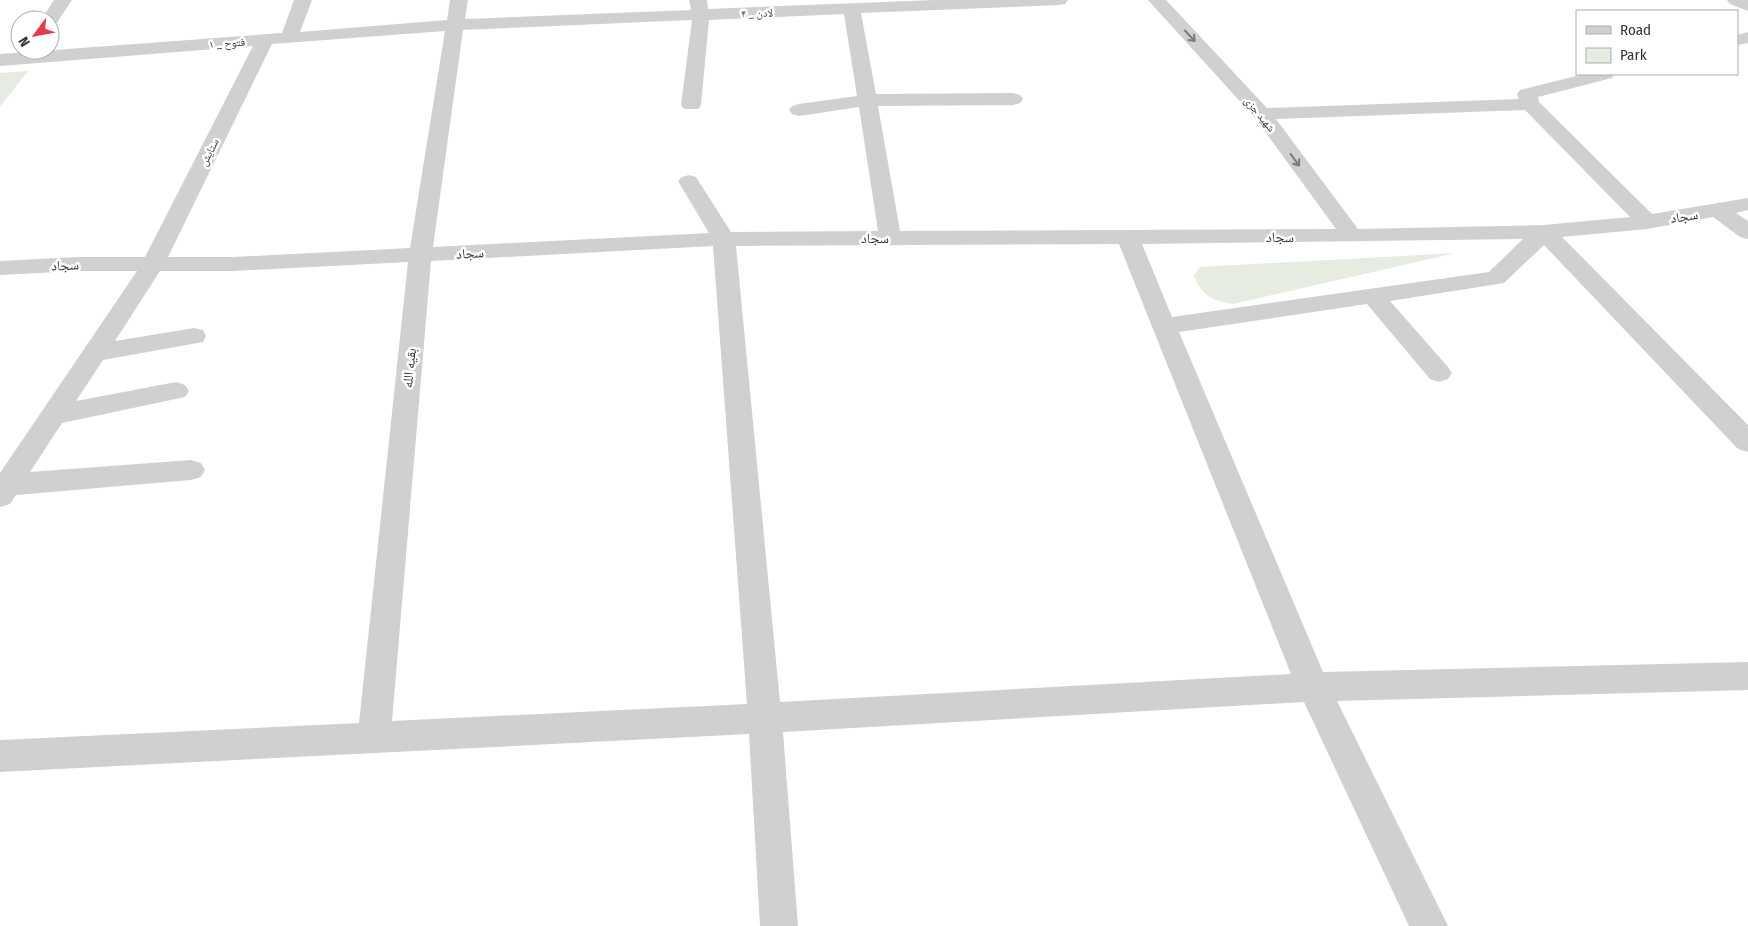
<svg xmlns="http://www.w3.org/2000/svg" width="1748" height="926" font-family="'Fira Sans Condensed','Noto Naskh Arabic',sans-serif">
	<rect width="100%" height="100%" fill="#fff"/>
	<path fill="#e6ecdf" d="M28,71L0,107V73Z
		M1456,253L1233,304C1212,300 1201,296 1194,275L1200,267Z"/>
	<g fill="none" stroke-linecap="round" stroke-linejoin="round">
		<path fill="#d0d0d0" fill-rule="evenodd" d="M54,0H72L56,24L50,25V20H41Z
			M294,0H312L300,32L447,20L450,0H468L465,19L691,10L689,0H707L708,9L935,0H1068L1065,4L1059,5L861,13L876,94L1013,93L1020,95L1023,99L1020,103L1013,105L878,106L900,231L1336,229L1255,118L1148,0H1166L1267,108L1519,99L1517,94L1520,90L1584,74H1614L1612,78L1538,97L1539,102L1652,214L1748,198V210L1736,213L1748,221V239L1740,237L1713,217L1647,229L1562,237L1748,425V452L1738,449L1544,245L1504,283L1390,301L1448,367L1452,373L1448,379L1439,382L1430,379L1367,304L1179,332L1323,672L1748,662V690L1337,701L1448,926H1409L1304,702L783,732L798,926H760L749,734L0,772V740L359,723L408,262L233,271H160L115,341L194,328L203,330L206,336L203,342L103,360L76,401L176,382L185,385L189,391L185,397L62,423L30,472L191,460L201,463L205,470L201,477L191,480L16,495L10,504L0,507V473L137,271H77L0,275V261L77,257H145L253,46L0,66V54L282,33ZM844,14L857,96L799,104L792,106L789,110L792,114L799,116L859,107L878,231L731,232L696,177L689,175L682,177L678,181L709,233L433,247L463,30L692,20L681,105L684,109H698L701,105L709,20ZM445,31L410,248L233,257H168L272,44ZM1525,110L1630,217L1544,225L1358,229L1276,119ZM1523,239L1489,272L1172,317L1142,244ZM1119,244L1291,674L780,702L736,246ZM713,246L747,704L392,721L431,261Z
			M1727,0H1748V11L1730,4Z
			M1748,32V43L1737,45V35Z"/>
	</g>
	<defs><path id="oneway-shaft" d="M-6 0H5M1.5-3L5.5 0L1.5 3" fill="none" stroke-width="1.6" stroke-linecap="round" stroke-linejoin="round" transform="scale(1.25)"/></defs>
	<g stroke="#7a7a7a">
		<use href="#oneway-shaft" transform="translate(1190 36) rotate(47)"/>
		<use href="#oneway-shaft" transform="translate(1295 160) rotate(54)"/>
	</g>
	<g text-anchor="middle" stroke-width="5" stroke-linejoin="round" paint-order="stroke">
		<g font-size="11" fill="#333" stroke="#fff">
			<text transform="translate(757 13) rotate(-2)" y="4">لادن _ ۴</text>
			<text transform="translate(227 43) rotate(-4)" y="4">فتوح _ ۱</text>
			<text transform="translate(1260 114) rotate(50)" y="4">شهید جزی</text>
			<text transform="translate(209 152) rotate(-63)" y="4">ستایش</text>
		</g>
		<g font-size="14" fill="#333" stroke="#fff">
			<text transform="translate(1684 216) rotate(-9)" y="5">سجاد</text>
			<text x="1280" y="242">سجاد</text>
			<text x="875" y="243">سجاد</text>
			<text transform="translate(470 253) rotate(-3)" y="5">سجاد</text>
			<text transform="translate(65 265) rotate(-2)" y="5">سجاد</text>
			<text transform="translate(409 368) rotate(-84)" y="5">بقیه الله</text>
		</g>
	</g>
	<rect x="1576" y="10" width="162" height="65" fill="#ffffff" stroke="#adadad"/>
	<rect x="1586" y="26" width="25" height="8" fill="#d0d0d0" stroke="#adadad"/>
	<text x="1620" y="35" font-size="15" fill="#333333">Road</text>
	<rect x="1586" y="48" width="25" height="15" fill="#e6ecdf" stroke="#adadad"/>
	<text x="1620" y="60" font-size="15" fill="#333333">Park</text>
	<g transform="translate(35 35) rotate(238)"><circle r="24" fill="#ffffff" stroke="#adadad"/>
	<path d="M0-4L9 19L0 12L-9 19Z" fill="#e63946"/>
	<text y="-8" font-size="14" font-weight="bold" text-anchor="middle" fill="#333333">N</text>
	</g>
</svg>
